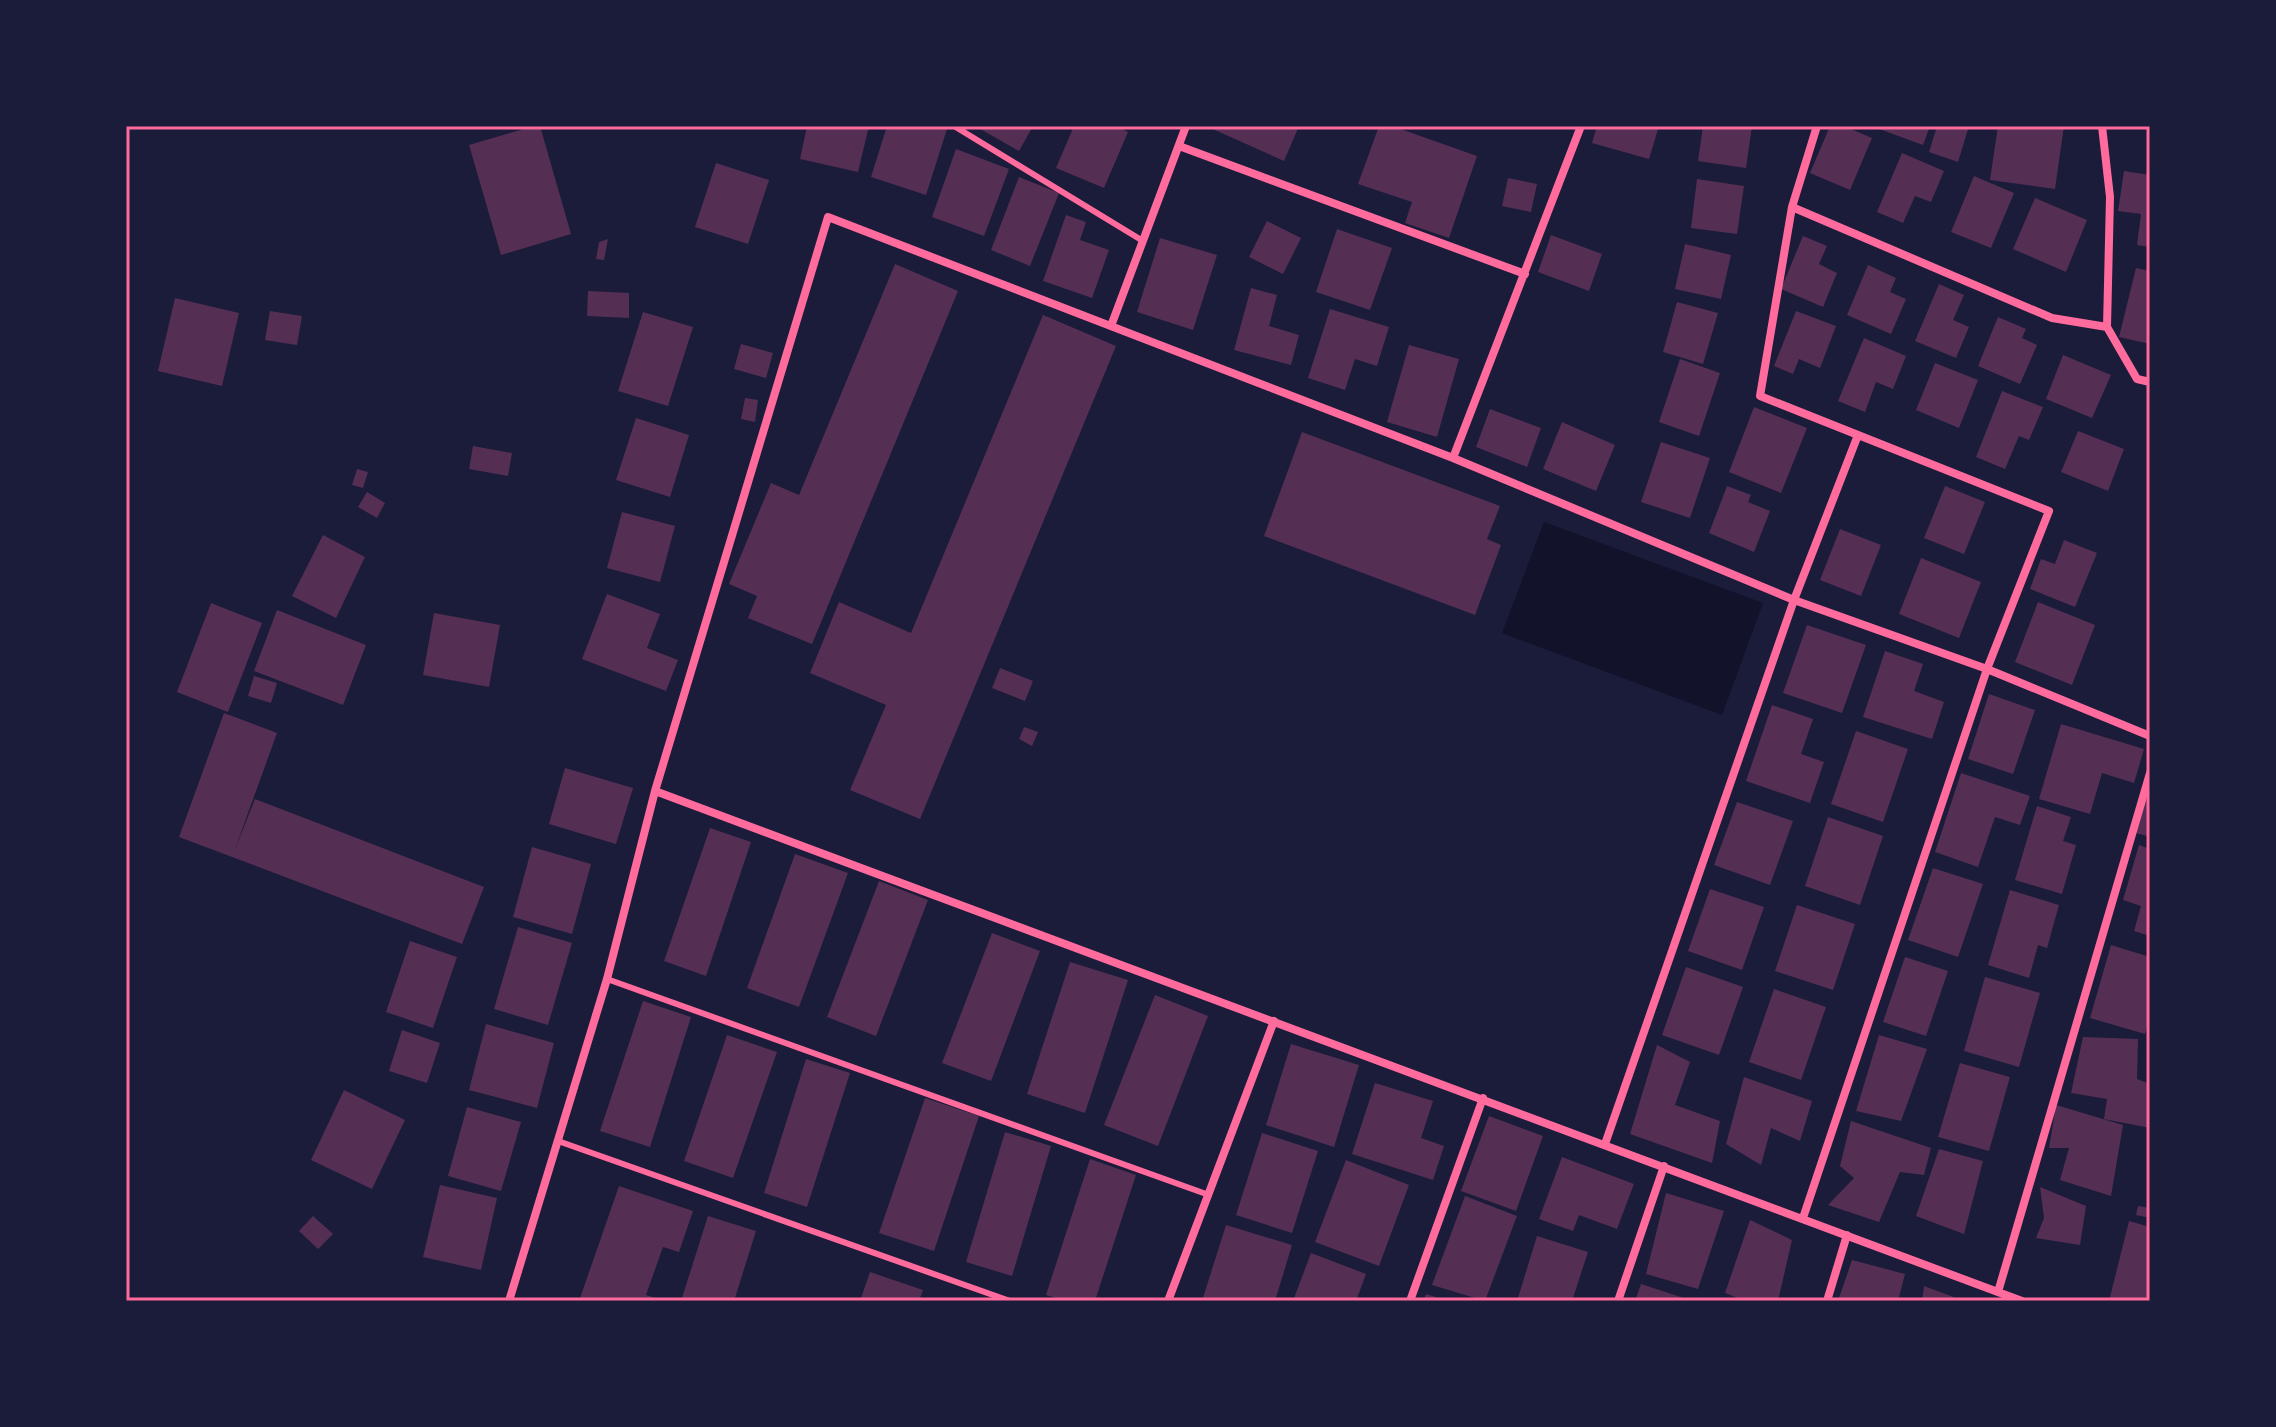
<svg xmlns="http://www.w3.org/2000/svg" width="2276" height="1427" font-family="Mulish,sans-serif">
	<rect width="100%" height="100%" fill="#1b1b3a"/>
	<path fill="#12122b" d="M1544,522L1763,603L1722,715L1502,633Z"/>
	<path fill="#542f53" d="M534,126H540L571,234L501,255L469,145Z
		M807,126H869L858,172L800,159Z
		M887,126L947,129L926,195L871,177Z
		M975,126H1033L1019,151Z
		M1074,126H1116L1128,132L1104,188L1056,168Z
		M1206,126H1299L1284,161Z
		M1379,126H1392L1477,156L1449,238L1405,223L1412,202L1358,184Z
		M1597,126H1659L1649,159L1592,143Z
		M1703,126H1752L1746,168L1698,161Z
		M1830,126H1844L1872,138L1850,190L1810,173Z
		M1871,126H1930L1923,145Z
		M1937,126H1969L1958,162L1929,152Z
		M1998,126H2064L2055,189L1990,180Z
		M956,149L1009,169L984,236L932,217Z
		M1902,153L1944,171L1931,202L1915,196L1903,223L1877,212Z
		M716,163L769,180L748,244L695,227Z
		M2124,171L2150,175V247L2137,245L2141,214L2118,211Z
		M1974,176L2014,193L1991,248L1951,232Z
		M1019,177L1059,193L1030,266L991,250Z
		M1508,178L1537,184L1531,212L1502,206Z
		M1697,179L1744,186L1737,234L1691,228Z
		M2035,198L2087,220L2066,272L2013,249Z
		M1066,215L1086,222L1080,240L1109,250L1092,298L1043,281Z
		M1267,221L1301,238L1283,274L1249,257Z
		M1337,229L1392,248L1370,310L1316,292Z
		M1551,235L1602,254L1589,291L1538,272Z
		M1803,236L1827,246L1819,264L1837,273L1823,307L1781,289Z
		M1160,238L1217,255L1193,330L1137,312Z
		M608,239L604,260L596,259L599,242Z
		M1685,244L1731,255L1721,299L1675,289Z
		M895,264L958,291L812,644L748,618L757,596L729,584L771,483L799,495Z
		M1868,265L1896,278L1890,292L1906,299L1891,334L1847,315Z
		M2136,268L2150,271V344L2119,337Z
		M1939,284L1964,295L1953,320L1969,327L1956,358L1915,341Z
		M1251,288L1277,295L1269,326L1299,335L1291,365L1234,350Z
		M588,291L629,293V318L587,316Z
		M175,298L239,313L222,386L158,371Z
		M1677,302L1718,313L1703,364L1663,352Z
		M1330,309L1389,327L1377,366L1355,359L1345,390L1308,378Z
		M270,311L302,316L297,345L265,340Z
		M1796,311L1836,326L1820,368L1799,359L1793,374L1774,366Z
		M643,312L693,327L668,406L618,391Z
		M1043,315L1116,346L920,819L850,790L886,705L810,673L839,602L911,633Z
		M1998,317L2026,329L2022,338L2037,345L2020,384L1978,366Z
		M1864,338L1906,356L1893,389L1876,382L1865,412L1838,401Z
		M741,344L773,353L766,378L734,369Z
		M1409,345L1459,359L1437,437L1387,422Z
		M2063,355L2111,375L2092,418L2046,399Z
		M1680,359L1720,373L1699,436L1659,422Z
		M1935,363L1978,380L1959,428L1916,410Z
		M2002,391L2043,407L2029,440L2019,436L2005,469L1976,457Z
		M745,398L758,400L755,422L741,419Z
		M1754,407L1807,428L1781,493L1729,472Z
		M1490,409L1541,428L1527,467L1476,447Z
		M636,418L689,435L670,497L616,480Z
		M1562,422L1615,445L1596,491L1543,469Z
		M2078,431L2124,449L2108,491L2061,472Z
		M1302,432L1500,506L1487,539L1501,545L1475,615L1264,536Z
		M1661,442L1710,458L1690,518L1641,502Z
		M473,446L512,453L508,476L469,469Z
		M357,469L368,472L363,488L352,485Z
		M1727,486L1751,495L1748,502L1770,511L1754,552L1709,533Z
		M1945,486L1985,502L1964,554L1924,538Z
		M367,492L385,503L377,518L358,507Z
		M622,512L675,526L660,582L607,568Z
		M1840,529L1881,545L1861,596L1820,580Z
		M323,535L365,557L336,618L292,596Z
		M2064,540L2097,553L2075,607L2030,589L2041,559L2055,564Z
		M1921,558L1981,582L1959,638L1899,614Z
		M607,594L660,614L647,648L678,660L666,691L582,659Z
		M2038,602L2095,625L2072,685L2015,662Z
		M211,603L262,623L228,712L177,692Z
		M277,610L366,645L343,705L254,671Z
		M434,613L500,625L489,687L423,675Z
		M1807,625L1866,645L1842,713L1783,693Z
		M1885,651L1923,664L1914,691L1944,702L1932,739L1863,717Z
		M1000,668L1033,681L1025,701L992,688Z
		M254,676L277,683L271,703L248,696Z
		M1989,694L2035,710L2013,774L1968,759Z
		M1772,705L1813,719L1801,754L1824,762L1810,803L1746,781Z
		M224,713L277,733L234,852L255,799L484,887L462,944L179,837Z
		M2061,724L2144,749L2134,783L2102,773L2090,814L2039,799Z
		M1024,727L1038,732L1032,746L1019,739Z
		M1856,731L1908,749L1883,822L1831,804Z
		M565,768L633,788L616,844L549,824Z
		M1961,773L2030,796L2020,825L1995,817L1978,867L1935,852Z
		M2146,799L2150,801V837L2136,833Z
		M1737,802L1793,821L1770,885L1714,865Z
		M2037,806L2071,817L2063,841L2076,845L2062,894L2015,880Z
		M1828,817L1883,836L1860,905L1805,886Z
		M710,828L751,842L706,976L664,961Z
		M2139,845L2150,849V936L2134,931L2141,906L2123,900Z
		M532,847L591,864L572,934L513,917Z
		M795,854L848,873L799,1007L747,988Z
		M1933,868L1983,884L1958,957L1908,940Z
		M879,881L928,900L876,1036L827,1017Z
		M1710,889L1764,907L1742,970L1688,951Z
		M2010,890L2059,905L2047,948L2038,945L2029,978L1988,965Z
		M1797,905L1855,924L1833,990L1775,971Z
		M518,927L572,943L548,1025L494,1009Z
		M992,933L1040,951L991,1081L942,1063Z
		M410,941L457,957L433,1028L386,1012Z
		M2111,945L2150,957V1016L2145,1034L2090,1018Z
		M1905,957L1948,971L1926,1036L1883,1022Z
		M1070,962L1128,980L1085,1113L1027,1094Z
		M1686,967L1743,987L1719,1055L1662,1035Z
		M1985,977L2040,993L2019,1067L1964,1051Z
		M1774,989L1826,1007L1801,1080L1749,1062Z
		M1155,995L1208,1016L1158,1146L1104,1125Z
		M643,1001L691,1017L650,1147L600,1131Z
		M486,1024L554,1043L537,1108L469,1090Z
		M402,1030L440,1043L427,1083L389,1071Z
		M727,1035L777,1052L733,1178L684,1161Z
		M1879,1035L1927,1049L1901,1121L1856,1111Z
		M2083,1037L2138,1039L2137,1079L2150,1084V1128L2104,1119L2107,1099L2071,1093Z
		M1291,1044L1359,1065L1334,1147L1266,1125Z
		M1657,1045L1690,1062L1675,1105L1720,1121L1712,1163L1630,1134Z
		M806,1059L850,1073L807,1207L764,1193Z
		M1960,1063L2010,1077L1989,1151L1938,1137Z
		M1744,1077L1812,1101L1800,1141L1771,1128L1761,1165L1726,1144Z
		M1375,1083L1433,1101L1421,1138L1444,1146L1433,1180L1352,1154Z
		M344,1090L405,1120L372,1189L311,1160Z
		M925,1098L979,1116L934,1251L879,1233Z
		M2056,1105L2123,1125L2111,1196L2060,1180L2069,1148H2049Z
		M467,1107L521,1122L501,1191L448,1176Z
		M1489,1116L1543,1136L1516,1211L1461,1191Z
		M1851,1121L1931,1148L1924,1175L1900,1172L1879,1222L1828,1205L1854,1178L1840,1166Z
		M1005,1132L1051,1146L1012,1276L966,1262Z
		M1262,1133L1318,1151L1292,1233L1236,1215Z
		M1939,1149L1983,1161L1964,1234L1916,1216Z
		M1562,1157L1634,1184L1617,1229L1579,1215L1573,1231L1539,1219Z
		M1090,1159L1136,1175L1095,1301H1066L1046,1295Z
		M1346,1160L1409,1185L1379,1266L1315,1242Z
		M440,1185L497,1198L481,1270L423,1257Z
		M619,1186L693,1211L679,1252L663,1247L646,1295L665,1301H579Z
		M2040,1187L2086,1206L2080,1245L2036,1238L2044,1218Z
		M1666,1193L1724,1211L1698,1289L1646,1274Z
		M1465,1196L1517,1216L1485,1301L1432,1285Z
		M2138,1206L2150,1208V1218L2136,1215Z
		M313,1216L333,1234L318,1249L299,1231Z
		M708,1216L756,1231L734,1301H681Z
		M1750,1220L1792,1240L1778,1301H1745L1725,1293Z
		M2129,1221L2150,1227V1301H2109Z
		M1226,1225L1292,1245L1275,1301H1202Z
		M1537,1236L1588,1252L1572,1301H1517Z
		M1311,1253L1366,1274L1356,1301H1293Z
		M1852,1260L1905,1274L1898,1301H1838Z
		M870,1272L923,1290L919,1301H860Z
		M1641,1284L1690,1300V1301H1635Z
		M1924,1286L1964,1301H1922Z
		M1426,1294L1446,1300V1301H1423Z"/>
	<g fill="none" stroke-linecap="round" stroke-linejoin="round">
		<path stroke="#ff6b9d" stroke-width="6" d="M954,126L1143,241
			M607,979L1209,1195
			M558,1141L1010,1301"/>
		<path stroke="#ff6b9d" stroke-width="8" d="M2102,126L2110,197L2107,327L2137,379L2150,382
			M1179,146L1525,274
			M1792,207L2052,318L2107,327
			M1111,326L1186,126
			M1453,458L1581,126
			M655,791L2022,1301
			M1605,1144L1794,600L1858,435
			M1803,1218L1987,669L2049,511L1760,396L1792,207L1817,126
			M1998,1292L2150,773
			M509,1301L607,979L655,791L828,217L1453,458L1794,600L1987,669L2150,736
			M1168,1301L1274,1021
			M1410,1301L1483,1098
			M1618,1301L1664,1166
			M1827,1301L1847,1235"/>
	</g>
	<rect width="2276" height="1427" fill="none" stroke="#1b1b3a" stroke-width="256"/>
	<rect x="128" y="128" width="2020" height="1171" fill="none" stroke="#ff6b9d" stroke-width="3"/>
</svg>
